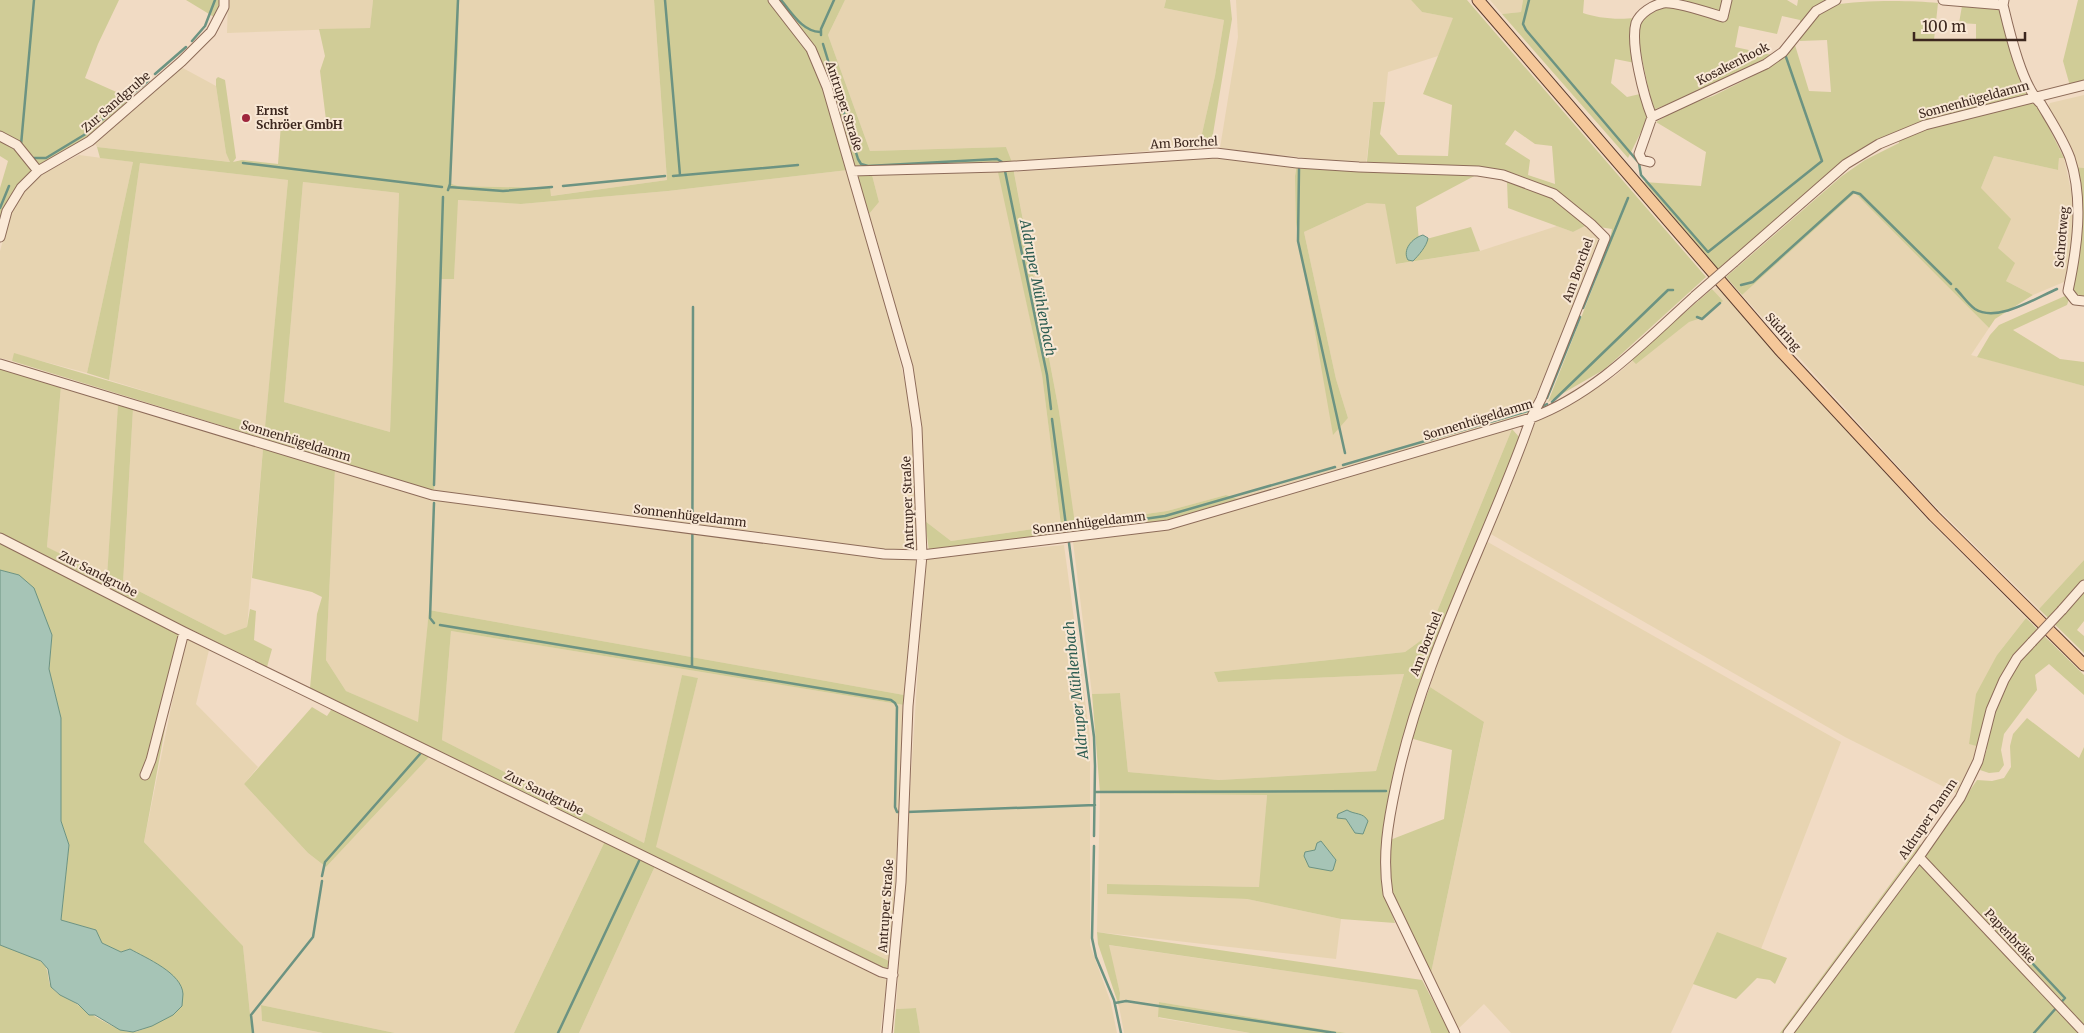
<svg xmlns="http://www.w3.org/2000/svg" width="2084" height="1033" font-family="Merriweather,serif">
	<rect width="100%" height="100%" fill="#f1dbc4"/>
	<path fill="#e7d4b1" d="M228,0H373L370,28L227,33Z
		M459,0H654L667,180L550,196V188L458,186L449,183L458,54Z
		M845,0H1166L1164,8L1224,20L1215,76L1199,147L1012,162L1006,147L870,151L828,35Z
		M1236,0H1411L1422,12L1454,18L1438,56L1388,72L1385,102H1373L1366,165L1220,148L1238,37Z
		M1490,0H1523L1521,12L1502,14Z
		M181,67L216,86L226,153L231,162L97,147L95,144Z
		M2084,95V168L2074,167L2047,109L2050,103Z
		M79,155L133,162L87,373L15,354L12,361L0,358V251L11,212L25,190L44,173Z
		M1994,156L2058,170L2059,157L2064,158L2073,200L2072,255L2064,282L2033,295L2006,281L1981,188Z
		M1214,158L1297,164L1295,176L1333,434L1348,418L1336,379L1304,232L1367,203H1385L1397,264L1480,251L1557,226L1573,232L1587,225L1599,238L1598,248L1528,415L1241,500L1226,495L1167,511L1074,524L1059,411L1014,172Z
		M140,163L288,180L265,428L109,380Z
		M848,170L882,288L911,407L919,551H885L434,491L440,278L454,279L457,200L521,204L668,191Z
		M999,172L1042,375L1061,525L951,541L925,521L919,404L889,281L869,214L879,202L872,175Z
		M303,182L399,193L390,432L284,402Z
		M1855,192L1989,328L1971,355L2084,386V560L2039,609L1926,497L1742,295Z
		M1717,287L1925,517L2026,618L1997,655L1970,744L1977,746L1972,762L1956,793L1845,737L1489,533L1534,422L1565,408L1615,376Z
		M61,386L118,404L107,578L47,547Z
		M133,409L263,449L247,627L225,635L123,583Z
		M1512,429L1427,636L1405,652L1214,672L1218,682L1404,674L1376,771L1219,780L1128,772L1120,693L1092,694L1073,542L1171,528Z
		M335,469L433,499L882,558L916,560L904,695L429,610L419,723L346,691L326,660Z
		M1486,541L1841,742L1761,949L1717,933L1671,1033H1511L1484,1004L1458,1029L1431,973L1484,723L1430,687L1437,661Z
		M1064,545L1090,737V945L1111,1003L1117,1033H920L916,1008L896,1009L925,558Z
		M451,631L904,705L891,962L655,847L698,678L682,676L644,843L442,740Z
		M185,638L209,650L196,704L258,767L244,784L308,853L326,867L430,756L605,841L514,1033H395L261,1005L262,1021L323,1033H252L243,946L144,842Z
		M1100,793L1267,794L1260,887L1108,884L1107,894L1247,899L1341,919L1336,959L1097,932Z
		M655,866L887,980L880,1033H579Z
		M1108,945L1417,990L1431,1033H1346L1159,1002V1018L1250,1033H1124L1119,1006L1120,993Z"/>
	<path fill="#d0cc97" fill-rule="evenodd" d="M0,0H119L98,44L85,78L132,99L88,138L40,166L17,140L0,131Z
		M186,0H220V5L214,17Z
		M373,0H459L458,54L449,183L458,186L550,188L551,196L667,180L654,0H845L828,35L870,151L1006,147L1012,162L1059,411L1075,524L1167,511L1226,495L1241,500L1168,520L929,551L925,521L951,541L1061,525L1042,375L996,163L848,170L668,191L521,204L458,200L454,279H440L434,491L12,361L14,353L265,427L288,180L140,163L109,380L87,373L133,162L100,158L97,147L230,162L226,153L216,86V79L218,77L225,80L236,158L233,162L242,160L278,164L281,124L326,120L320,71L325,56L319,29L370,28ZM303,182L399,193L390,432L284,402Z
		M1166,0H1230L1232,19L1211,146L1199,147L1215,76L1224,20L1164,8Z
		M1411,0H1467L1706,277L1605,369L1548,402L1608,249L1612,229L1587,225L1573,232L1508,208L1507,181L1478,174L1416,207L1419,241L1471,227L1480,251L1396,264L1385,204L1367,203L1304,232L1336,379L1348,418L1333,435L1296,223L1295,176L1297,164L1366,171L1373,102H1385L1380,134L1398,155L1448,156L1452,105L1423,94L1453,18L1422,12ZM1515,130L1535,144L1552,146L1555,184L1528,175L1530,160L1505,144Z
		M1523,0H1584L1583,13C1606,21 1653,24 1668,0H1787L1797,6L1798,0H1834V5C1860,0 1910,0 1938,3L1934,40H1976V24L1959,23L1962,6L1999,9L2010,48L2028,95L1927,121L1844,161L1718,269L1644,182L1701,186L1706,152L1656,122L1684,106L1713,96L1753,76L1783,58L1795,45L1809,91L1831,92L1827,40L1800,41V20L1782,16L1777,34L1739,26L1735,47L1772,55L1702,90L1653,110L1636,31L1630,30L1635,63L1615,59L1611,83L1627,97L1640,94L1648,118L1628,158L1502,14L1521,12Z
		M2078,0H2084V82L2070,86L2063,61Z
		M2032,103L2039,108L2064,158H2059L2058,170L1994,156L1981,188L2011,219L1998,248L2015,263L2006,281L2033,295L1995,319L1989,328L1855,193L1742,295L1726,277L1842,176L1865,160L1899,143V140L1929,128Z
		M0,140L18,151L33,169L17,187L0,225V188L8,161L0,156Z
		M2074,167L2084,168V298L2074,296C2070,284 2077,270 2079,258C2084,228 2078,197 2074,167Z
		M857,175H872L879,202L869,214Z
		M1712,289L1723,301L1704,317L1689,322L1636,364L1631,359Z
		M2065,296L2069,299L2067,305L2013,330L2060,359L2084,362V386L1977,357L1990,335L1999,325Z
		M0,368L61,386L47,547L107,577L118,404L133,409L123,583L225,635L247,627L250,609L256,611L254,640L272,649L267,667L0,536Z
		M1512,429L1520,438L1430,658L1402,743L1383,827L1382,887L1395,923L1341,919L1247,899L1107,894V884L1259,887L1267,795L1100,793L1092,694L1120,693L1128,772L1219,780L1376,771L1404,674L1218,682L1214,672L1405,652L1427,636Z
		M263,449L335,469L326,660L346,691L418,722L429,610L904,695V705L451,631L442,740L644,843L682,675L698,678L656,847L891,962L886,969L434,749L430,756L326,867L308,853L244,784L312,707L327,716L337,701L310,688L317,614L322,597L312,592L252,578Z
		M0,538L57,572L180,635L164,734L144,842L243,946L252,1033H0V945C13,950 28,954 40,961C51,968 46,980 52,988C59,997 70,998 78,1005C89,1013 119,1033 133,1032C139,1032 146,1027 152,1026L172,975L159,965L130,949L121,952L102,943L96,930L61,920L69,845L61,821V718L49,669L52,635L19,575L0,570Z
		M2084,560V621L2077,630L2084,636V653L2039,609Z
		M2026,618L2084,675V695L2049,664L2035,675L2037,690L2004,734L2001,750L2004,765L1999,772L1989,773L1980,770L1987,749L1969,744L1976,694L1997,655Z
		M1430,687L1484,722L1431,973L1392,893L1389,873L1390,840L1444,819L1452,750L1410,738Z
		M2027,718L2079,758L2084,747V1033H1780L1920,844L1928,852L1977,780L1992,781L2004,778L2011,767L2010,746L2013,734ZM1995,934L2067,1007V1008L2061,1013Z
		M605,841L655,866L579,1033H514Z
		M1097,932L1422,980L1450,1033H1431L1417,990L1109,945L1120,993L1119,1006L1098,944Z
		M1717,932L1787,958L1775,984L1770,980L1757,978L1736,999L1693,984Z
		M1159,1002L1346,1033H1250L1158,1017Z
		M261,1005L395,1033H323L262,1021Z
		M916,1008L920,1033H894L896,1009Z"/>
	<path fill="#a6c4b6" stroke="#6c9382" d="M1423,235L1428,238C1427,246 1418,256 1413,261L1408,260C1402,250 1412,238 1423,235Z
		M0,570L19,575L34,588L52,635L49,669L61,718V821L69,845L61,920L96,930L102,943L121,952L130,949C146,958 182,973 183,994C183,998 182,1002 182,1006L173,1015L152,1026L133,1032L120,1030L95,1015H89L78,1004L60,995L51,987L48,969L41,961L0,945Z
		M1347,810C1355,815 1363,812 1368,821L1363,834L1355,833L1346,819L1337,818L1338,814Z
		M1321,841L1336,860L1333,870L1331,871L1309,867L1304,856L1305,852L1315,850L1317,843Z"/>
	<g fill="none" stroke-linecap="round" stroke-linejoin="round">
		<path stroke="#6c9382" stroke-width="2.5" d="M665,0L680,175
			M781,0C792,13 802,31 820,32
			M1529,0L1523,24L1526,30L1639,163L1641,175L1708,252L1822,161L1786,57
			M821,35V29L834,0
			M192,41L205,26L215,0
			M823,44L858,159L861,164L868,166L997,159L1002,162
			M155,74L186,47
			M21,145L34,0
			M33,158H46L84,135L149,80
			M243,163L442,187
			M1299,169L1298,241L1345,453
			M1005,171L1047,375L1051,409
			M673,176L798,165
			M563,186L665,176
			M449,187L503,191L552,187
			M448,190L450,184L458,0
			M0,208L9,186
			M1741,285L1753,282L1853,192L1860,194L1951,284
			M1956,289C1962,295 1968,304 1975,309C1997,323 2036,298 2057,289
			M1583,308L1628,198
			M1697,317L1702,319L1720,303
			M1547,398L1580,317
			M1552,402L1668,290H1673
			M1539,408L1547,404
			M1052,419L1067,533
			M1343,465L1531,410
			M434,485L443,197
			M1067,530L1165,516L1335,467
			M1069,543L1094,737L1095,766L1094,836
			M434,623L430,618L434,503
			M440,625L891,700L895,703L897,707L895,807L897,812H901
			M692,667L693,307
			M1095,792L1386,791
			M907,812L1095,805
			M1094,846L1092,938L1096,957L1114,1000L1121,1033
			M322,876L325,862L420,754
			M2002,931L2065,998L2034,1033
			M1115,1003L1126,1001L1335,1033
			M253,1033L251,1015L313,937L322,881
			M558,1033L639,861"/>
		<defs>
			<path id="minor" d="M773,0L811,49L827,87L908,367L917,428L922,555L908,706L901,882L887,1033
				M1943,0L2003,5
				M2004,0L2003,5C2009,30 2022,87 2041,104C2051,121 2063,139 2070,158C2084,200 2077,249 2068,291L2075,300L2084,301
				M1652,117C1644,97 1630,44 1636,23C1640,13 1653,5 1663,3C1674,1 1710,13 1723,17L1727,0
				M0,136L17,145L38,171
				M1650,162L1642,160L1639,154L1652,117L1766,64L1783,52L1816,11L1836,0
				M852,171L999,167L1216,153L1297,163L1359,167L1478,171L1503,175L1554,194L1591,224L1605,238L1541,399L1531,418C1488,541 1423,656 1396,785C1388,822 1382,856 1388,894L1455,1033
				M0,237L7,211L21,188L38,171L90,141L182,61L211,32L224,7V0
				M1734,262L1846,164L1879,144L1925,125L2084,85
				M0,364L432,495L884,554L922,555L1168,525L1531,418C1596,394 1645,341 1695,296
				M0,538L184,632L881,972L893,975
				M2062,610L2084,585
				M145,775L151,760L184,632
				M1919,857L2084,1032
				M1788,1033L1919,857L1960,798L1978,761L1991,710L2004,680L2017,658L2032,642"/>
			<path id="major" d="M1478,0L1779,349L1934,516L2084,665"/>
		</defs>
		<use href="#minor" stroke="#8d6b59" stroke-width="11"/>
		<use href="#major" stroke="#5a3a2e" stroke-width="13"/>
		<use href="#minor" stroke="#fbead8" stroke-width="9"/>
		<use href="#major" stroke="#f5c89a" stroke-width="11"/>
		<defs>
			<path id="minor-bridge" d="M1695,296L1734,262
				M2032,642L2062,610"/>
		</defs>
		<use href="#minor-bridge" stroke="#8d6b59" stroke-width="11" stroke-linecap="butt"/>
		<use href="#minor-bridge" stroke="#fbead8" stroke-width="9"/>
	</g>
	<circle fill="#9f263d" stroke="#f8e7d4" stroke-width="2" cx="246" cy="118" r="5"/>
	<g text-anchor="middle" stroke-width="4" stroke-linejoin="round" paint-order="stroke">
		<g font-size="12" fill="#3c271e" stroke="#f8e7d4">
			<text transform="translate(1733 64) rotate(-27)" y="4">Kosakenhook</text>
			<text transform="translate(1974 100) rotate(-15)" y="4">Sonnenhügeldamm</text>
			<text transform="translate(116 102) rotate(-41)" y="4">Zur Sandgrube</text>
			<text transform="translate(844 106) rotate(72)" y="4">Antruper Straße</text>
			<text transform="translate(1184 143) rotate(-3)" y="4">Am Borchel</text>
			<text transform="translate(2062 237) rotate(-85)" y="4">Schrotweg</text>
			<text transform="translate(1578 270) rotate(-70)" y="4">Am Borchel</text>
			<text transform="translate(1783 332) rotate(48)" y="4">Südring</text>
			<text transform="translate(1478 420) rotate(-17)" y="4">Sonnenhügeldamm</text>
			<text transform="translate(296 441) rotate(17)" y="4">Sonnenhügeldamm</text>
			<text transform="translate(908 503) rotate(-92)" y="4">Antruper Straße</text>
			<text transform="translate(690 516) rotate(7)" y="4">Sonnenhügeldamm</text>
			<text transform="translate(1089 523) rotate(-7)" y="4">Sonnenhügeldamm</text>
			<text transform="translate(98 574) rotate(27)" y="4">Zur Sandgrube</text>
			<text transform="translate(1426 644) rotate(-69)" y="4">Am Borchel</text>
			<text transform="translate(544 793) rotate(26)" y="4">Zur Sandgrube</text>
			<text transform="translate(1928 819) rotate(-56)" y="4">Aldruper Damm</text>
			<text transform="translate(886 906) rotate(-86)" y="4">Antruper Straße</text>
			<text transform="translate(2010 936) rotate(47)" y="4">Papenbröke</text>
		</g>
		<g font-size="12" font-weight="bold" fill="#3c271e" stroke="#f8e7d4" text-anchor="start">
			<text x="256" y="115">Ernst<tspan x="256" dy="14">Schröer GmbH</tspan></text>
		</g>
		<g font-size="14" font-style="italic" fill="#2c5c51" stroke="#f8e7d4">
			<text transform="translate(1038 288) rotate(79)" y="5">Aldruper Mühlenbach</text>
			<text transform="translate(1076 690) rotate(-96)" y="5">Aldruper Mühlenbach</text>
		</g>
	</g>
	<path d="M1914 32v8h111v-8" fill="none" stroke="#3c271e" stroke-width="2.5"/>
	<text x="1922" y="32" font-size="15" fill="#3c271e" stroke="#f8e7d4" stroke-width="4" paint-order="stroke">100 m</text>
</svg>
